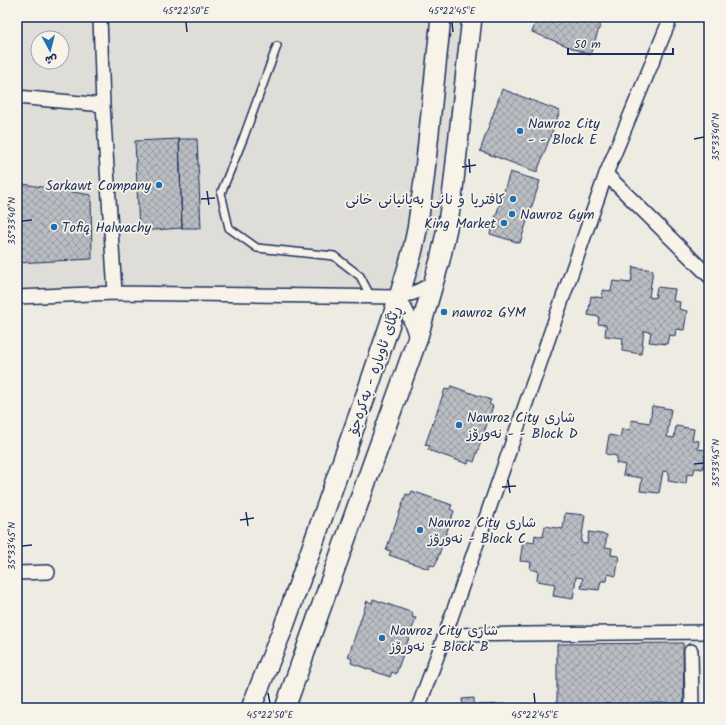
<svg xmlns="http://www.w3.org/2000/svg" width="726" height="725" font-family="Kalam,'Playpen Sans Arabic',sans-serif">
	<defs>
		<pattern id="building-cross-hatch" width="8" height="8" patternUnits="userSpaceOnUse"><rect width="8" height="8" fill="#babdc2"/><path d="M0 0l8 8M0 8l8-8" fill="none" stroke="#969aa1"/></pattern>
	</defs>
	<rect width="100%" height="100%" fill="#eeebe2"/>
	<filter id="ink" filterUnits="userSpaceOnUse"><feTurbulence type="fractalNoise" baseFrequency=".025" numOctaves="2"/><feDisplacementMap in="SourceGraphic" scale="8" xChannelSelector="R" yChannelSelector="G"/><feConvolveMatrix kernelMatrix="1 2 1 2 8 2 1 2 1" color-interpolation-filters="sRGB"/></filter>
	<g filter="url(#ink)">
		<path fill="#deddd8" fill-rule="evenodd" d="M17,17H462L442,186L435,228L414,299H17ZM38,38H62V62H38Z"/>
		<path fill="url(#building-cross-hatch)" stroke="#1b2f5e" d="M538,17H603L590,55L532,32Z
			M502,89L560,111L537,172L480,151Z
			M179,139H197L201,228H182Z
			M179,139L182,228L139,231L135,141Z
			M510,172L540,181L520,243L490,234Z
			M17,183L91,195L92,259L17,263Z
			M633,267L653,270L649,297L655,298L657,287L675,289L673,301L680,302L679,309L687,311L684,330L676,329L675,336L669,335L667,344L649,342L651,332L644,331L641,354L622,351L623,338L605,336L606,325L598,324L599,317L588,315L591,296L602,298L603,290L611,291L613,281L631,283Z
			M451,386L491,400L489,404L493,406L474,462L469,460L468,464L428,450L430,446L425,445L445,389L449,390Z
			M652,406L671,409L667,437L674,438L676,426L694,429L692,440L699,441L698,449L706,450L703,469L695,468L693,475L687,474L686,484L668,481L669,472L663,471L659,493L640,491L642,478L623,475L625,465L616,463L617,456L606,454L609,435L620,437L622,429L630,430L631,420L650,423Z
			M412,491L452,505L450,509L454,511L435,566L430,565L429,569L389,555L391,551L386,550L406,494L410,495Z
			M565,513L585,515L581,543L587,544L589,532L607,535L605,547L612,548L611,555L619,556L616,576L608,574L607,581H601L599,590L581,588L583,578L576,577L573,599L553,596L555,584L537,581L538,571L530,569L531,562L520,561L523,541L534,543L535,535L543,537L545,526L563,529Z
			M373,599L413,613L412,617L416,618L396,674L392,672L390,677L351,663L352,659L348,657L367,601L372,603Z
			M683,643L684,703L557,704V644Z
			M474,698V705L506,704V708H451V706H463L462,699Z"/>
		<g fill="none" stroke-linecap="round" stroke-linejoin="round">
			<defs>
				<path id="service" d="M277,46L243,139L221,193L229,228L257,248L334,256L360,276L371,297"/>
				<path id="minor" d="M100,17L103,105L115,293
					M17,97L103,105
					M606,174L709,276
					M17,297L115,293L399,297L414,293L434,283
					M399,297L408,314L417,340
					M17,573L48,572
					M445,635L709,632
					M691,651L692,708
					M418,708L445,635L606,174L671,17"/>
				<path id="secondary" d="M251,708L284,626L369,386L399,297L412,253L417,230L424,180L441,17
					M285,708L417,340L440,260L447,228L453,189L472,17"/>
			</defs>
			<use href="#service" stroke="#1b2f5e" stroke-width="10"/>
			<use href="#minor" stroke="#1b2f5e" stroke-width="16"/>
			<use href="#secondary" stroke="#1b2f5e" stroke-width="22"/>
			<use href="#service" stroke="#f7f3e8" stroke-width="7"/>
			<use href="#minor" stroke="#f7f3e8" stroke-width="13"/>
			<use href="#secondary" stroke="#f7f3e8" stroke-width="19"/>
		</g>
	</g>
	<path fill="none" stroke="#1b2f5e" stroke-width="1.5" d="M186,22L187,32M452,22L453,32M694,139L704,137M469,159L470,173M462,167L476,165M207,191L209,205M201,199L215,198M22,221L32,220M694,464L704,463M508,480L510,493M502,487L516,486M246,512L248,526M240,520L254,518M22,546L32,545M268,693L270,703M534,693L535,703"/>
	<g fill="#1f6fb2" stroke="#f7f3e8" stroke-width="1.5">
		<circle cx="520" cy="131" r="4"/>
		<circle cx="159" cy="185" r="4"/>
		<circle cx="513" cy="199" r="4"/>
		<circle cx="512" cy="214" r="4"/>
		<circle cx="504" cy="223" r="4"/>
		<circle cx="54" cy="227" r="4"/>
		<circle cx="444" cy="312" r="4"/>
		<circle cx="459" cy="425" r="4"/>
		<circle cx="420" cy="530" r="4"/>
		<circle cx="382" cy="638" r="4"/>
	</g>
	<g text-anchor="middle" stroke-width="3.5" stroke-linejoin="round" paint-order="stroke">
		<g font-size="14" fill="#1b2f5e" stroke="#f7f3e8" text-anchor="start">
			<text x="528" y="128">Nawroz City<tspan x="528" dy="16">- - Block E</tspan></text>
			<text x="151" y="190" text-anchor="end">Sarkawt Company</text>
			<text x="505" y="204" text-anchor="end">کافتریا و نانی بەیانیانی خانی</text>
			<text x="520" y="219">Nawroz Gym</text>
			<text x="496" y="228" text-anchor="end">King Market</text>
			<text x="62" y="232">Tofiq Halwachy</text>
			<text x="452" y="317">nawroz GYM</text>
			<text x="467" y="422">Nawroz City شاری<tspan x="467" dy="16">نەورۆز - - Block D</tspan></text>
			<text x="428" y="527">Nawroz City شاری<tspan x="428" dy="16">نەورۆز - Block C</tspan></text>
			<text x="390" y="635">Nawroz City شاری<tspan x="390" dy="16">نەورۆز - Block B</tspan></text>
		</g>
		<g font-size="14" fill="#1b2f5e" stroke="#f7f3e8">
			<text transform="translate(374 370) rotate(-71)" y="5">ڕێگای ئاوبارە - بەکرەجۆ</text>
		</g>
	</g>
	<rect width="726" height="725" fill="none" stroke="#f7f3e8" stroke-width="44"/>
	<g transform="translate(50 50) rotate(173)"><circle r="19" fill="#f7f3e8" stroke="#9fa5b1"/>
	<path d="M0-3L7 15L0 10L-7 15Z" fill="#1f6fb2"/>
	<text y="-6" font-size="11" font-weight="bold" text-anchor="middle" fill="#1b2f5e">ش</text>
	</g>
	<path d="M568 48v6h105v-6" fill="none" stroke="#1b2f5e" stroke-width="2"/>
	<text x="574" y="48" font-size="12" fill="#1b2f5e" stroke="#f7f3e8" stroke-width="3" paint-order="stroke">50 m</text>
	<rect x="22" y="22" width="682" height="681" fill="none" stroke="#1b2f5e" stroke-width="1.5"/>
	<g font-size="10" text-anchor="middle" fill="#1b2f5e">
		<text x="186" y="14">45°22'50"E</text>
		<text x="452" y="14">45°22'45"E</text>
		<text transform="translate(715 137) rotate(-90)" y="4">35°33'40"N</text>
		<text transform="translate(11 221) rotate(-90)" y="4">35°33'40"N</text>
		<text transform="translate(715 463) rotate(-90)" y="4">35°33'45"N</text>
		<text transform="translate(11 546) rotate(-90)" y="4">35°33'45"N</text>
		<text x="270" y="718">45°22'50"E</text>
		<text x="535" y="718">45°22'45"E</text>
	</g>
</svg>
